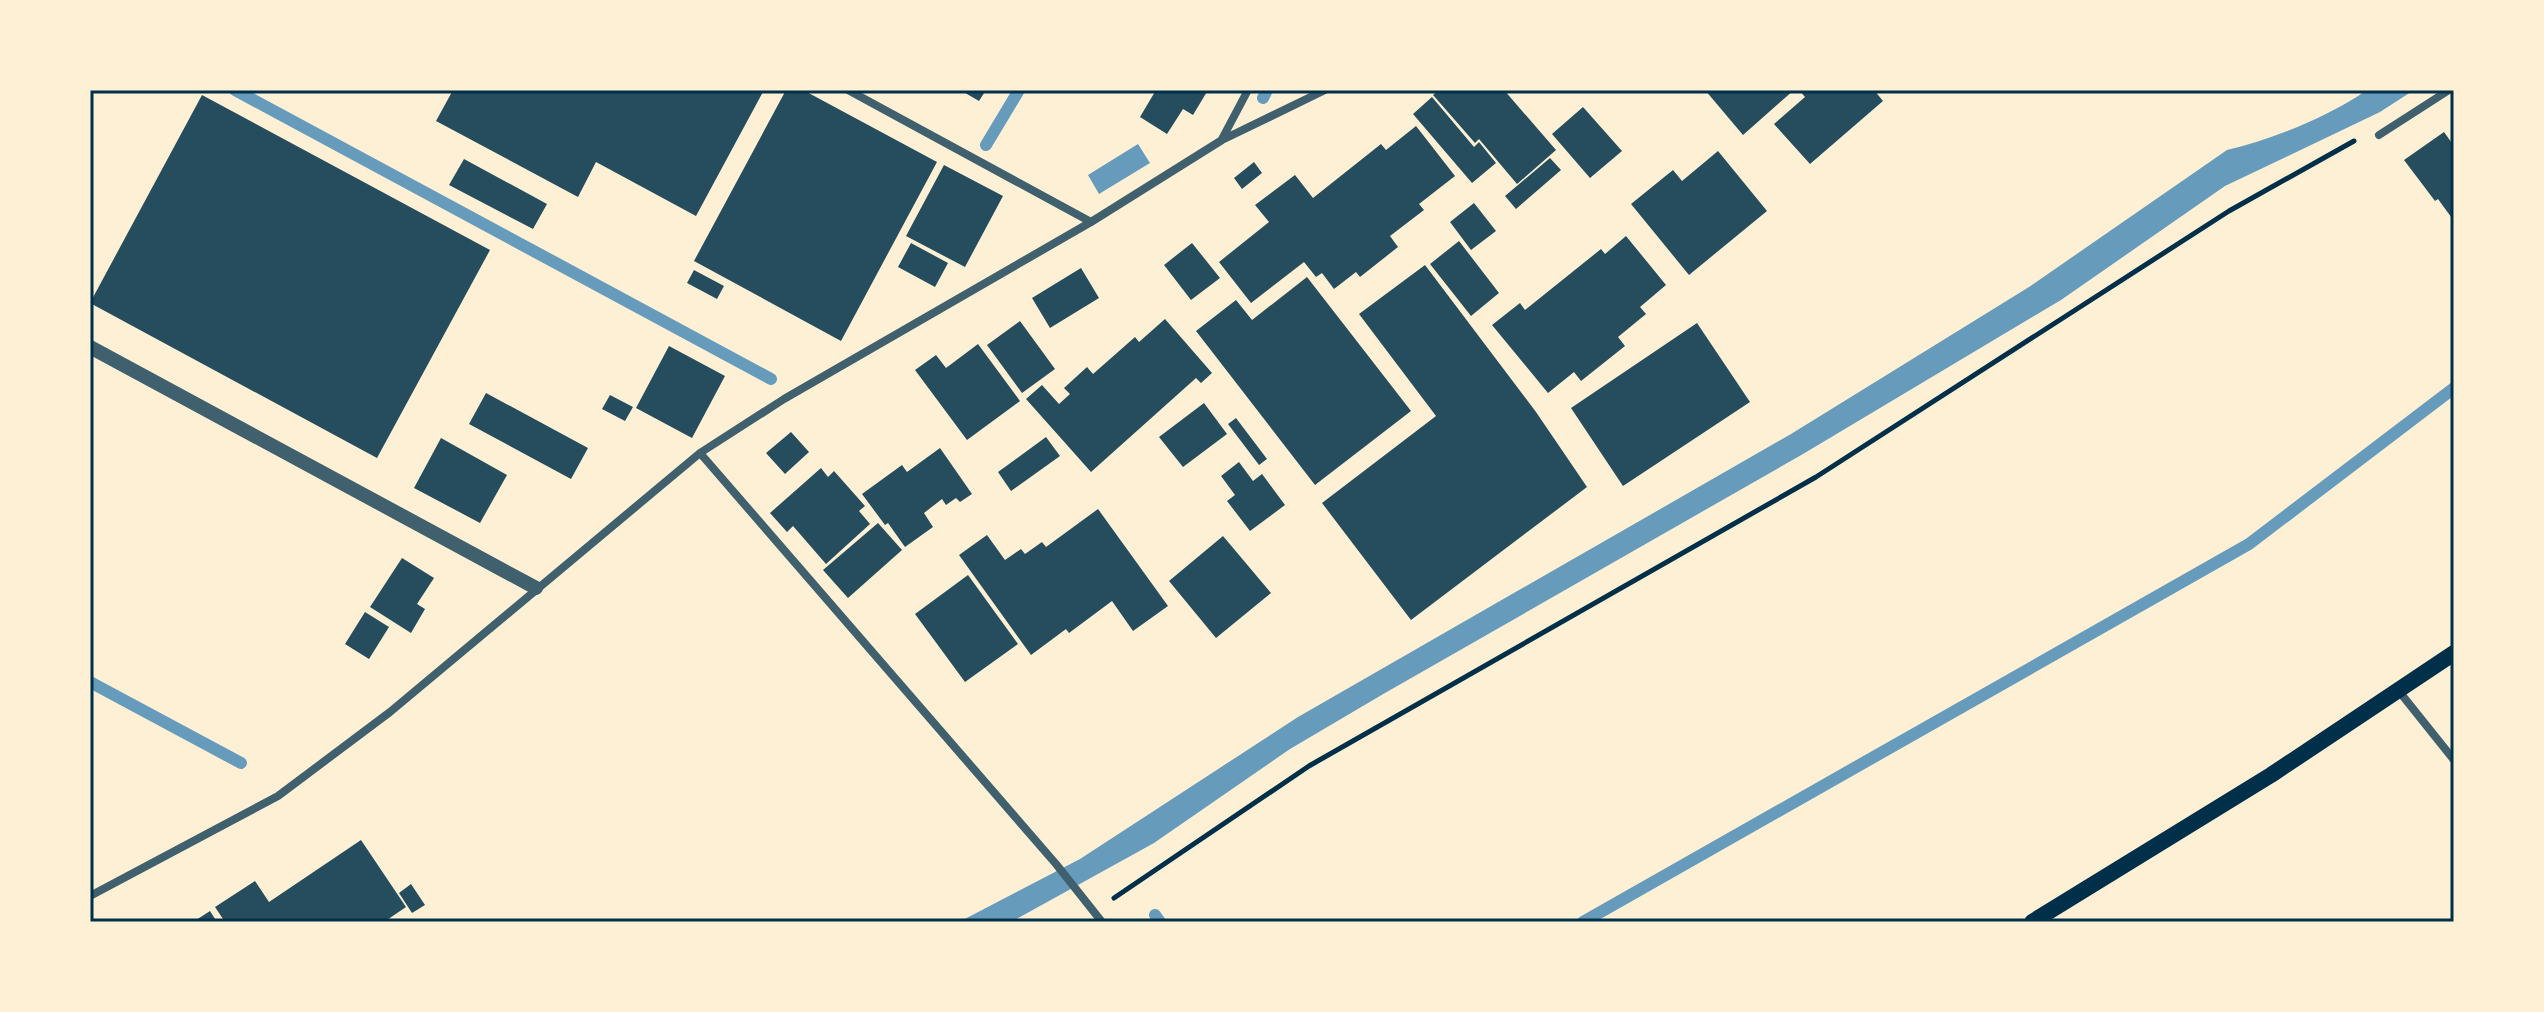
<svg xmlns="http://www.w3.org/2000/svg" width="2544" height="1012" font-family="'PT Sans Narrow',sans-serif">
	<rect width="100%" height="100%" fill="#fdf0d5"/>
	<path fill="#669bbc" d="M2367,90H2414L2380,112L2225,186L2061,300L1803,454L1385,693L1290,749L1154,843L1011,922H959L1080,859L1298,717L1791,434L2029,287L2227,150C2273,139 2328,117 2367,90Z
		M1138,144L1150,163L1099,194L1088,175Z"/>
	<g fill="none" stroke-linecap="round" stroke-linejoin="round">
		<path stroke="#669bbc" stroke-width="12" d="M235,90L771,379
			M1263,98L1267,90
			M986,145L1019,90
			M90,682L241,763
			M1155,915L1160,922
			M1583,922L2249,544L2454,388"/>
	</g>
	<path fill="#264d5e" d="M453,90H764L696,216L596,162L578,197L436,121Z
		M786,90H803L937,162L841,341L694,261Z
		M960,90H986L979,101Z
		M1156,90H1208L1193,115L1183,109L1167,134L1140,117Z
		M1439,90H1504L1556,150L1517,184L1479,139L1475,143L1433,95Z
		M1705,90H1794L1743,135Z
		M1799,90H1874L1883,101L1810,164L1774,124L1805,97Z
		M202,95L490,250L377,458L90,303Z
		M1432,97L1474,147L1479,142L1496,163L1472,183L1413,114Z
		M1583,107L1622,151L1590,178L1552,134Z
		M1416,126L1455,176L1419,204L1424,210L1390,236L1398,247L1360,277L1356,272L1334,289L1322,273L1316,277L1304,262L1251,303L1219,262L1269,222L1255,205L1295,175L1313,198L1381,144L1386,150Z
		M2444,132L2454,146V221L2438,199L2435,201L2404,160Z
		M1718,151L1767,211L1689,275L1631,204L1673,170L1682,181Z
		M1550,158L1561,170L1516,209L1505,196Z
		M464,159L547,204L533,229L449,185Z
		M1254,162L1262,173L1242,189L1234,178Z
		M944,165L1003,196L965,267L906,236Z
		M1474,203L1496,231L1471,250L1450,222Z
		M1626,236L1666,285L1640,307L1646,314L1618,337L1625,346L1581,381L1574,372L1548,393L1492,325L1520,303L1525,310L1601,249L1605,254Z
		M1459,241L1499,293L1471,316L1430,264Z
		M911,243L948,263L935,287L898,267Z
		M1192,243L1220,278L1191,300L1164,265Z
		M1425,265L1536,412L1587,487L1411,620L1322,503L1436,416L1359,314Z
		M1081,268L1099,298L1050,328L1032,298Z
		M694,270L724,286L717,299L687,283Z
		M1307,277L1411,411L1315,485L1196,331L1236,300L1252,320Z
		M1165,319L1212,373L1201,383L1196,378L1091,472L1026,399L1042,385L1059,404L1070,394L1064,388L1087,367L1093,374L1135,337L1139,342Z
		M1020,321L1055,369L1022,393L987,345Z
		M1697,323L1750,402L1623,486L1571,408Z
		M978,344L1020,401L967,440L915,370L936,355L946,368Z
		M669,346L725,376L692,438L636,408Z
		M486,393L588,448L571,479L469,424Z
		M610,395L633,407L625,421L602,409Z
		M1204,403L1227,434L1183,467L1159,437Z
		M1236,418L1267,459L1259,465L1228,424Z
		M791,432L809,452L785,474L766,453Z
		M1046,437L1060,456L1011,491L998,472Z
		M441,438L507,475L480,523L414,488Z
		M940,448L972,494L960,502L956,498L946,505L942,499L924,513L933,527L905,547L888,523L885,525L862,494L902,465L907,472Z
		M1239,462L1253,481L1262,474L1285,505L1250,531L1227,501L1235,495L1221,476Z
		M821,468L828,477L834,471L865,506L859,511L870,524L826,564L793,526L787,532L770,513Z
		M1098,509L1168,606L1133,631L1112,601L1069,633L1066,629L1031,655L959,555L987,535L1005,560L1021,549L1025,554L1042,542L1046,547Z
		M878,523L902,550L848,598L823,570Z
		M1223,536L1271,593L1216,638L1169,581Z
		M402,558L434,578L417,604L425,609L411,633L370,607Z
		M968,575L1018,644L965,682L915,614Z
		M365,612L389,627L369,659L345,644Z
		M361,840L406,907L384,922H225L215,907L255,881L269,902Z
		M411,884L425,905L412,913L399,893Z
		M210,911L217,922H193Z"/>
	<g fill="none" stroke-linecap="round" stroke-linejoin="round">
		<path stroke="#003049" stroke-width="5" d="M1114,898L1309,766L1816,477L2229,211L2354,141"/>
		<path stroke="#3f606c" stroke-width="8" d="M848,90L1091,222
			M2379,135L2449,90
			M1222,139L1248,90
			M700,453L1056,864L1102,922
			M2398,690L2454,760
			M90,896L278,796L390,712L700,453L784,399L1091,222L1222,140L1325,90"/>
		<path stroke="#3f606c" stroke-width="14" d="M90,347L536,588"/>
		<path stroke="#003049" stroke-width="16" d="M2032,922L2271,775L2454,653"/>
	</g>
	<rect width="2544" height="1012" fill="none" stroke="#fdf0d5" stroke-width="184"/>
	<rect x="92" y="92" width="2360" height="828" fill="none" stroke="#003049" stroke-width="3"/>
</svg>
